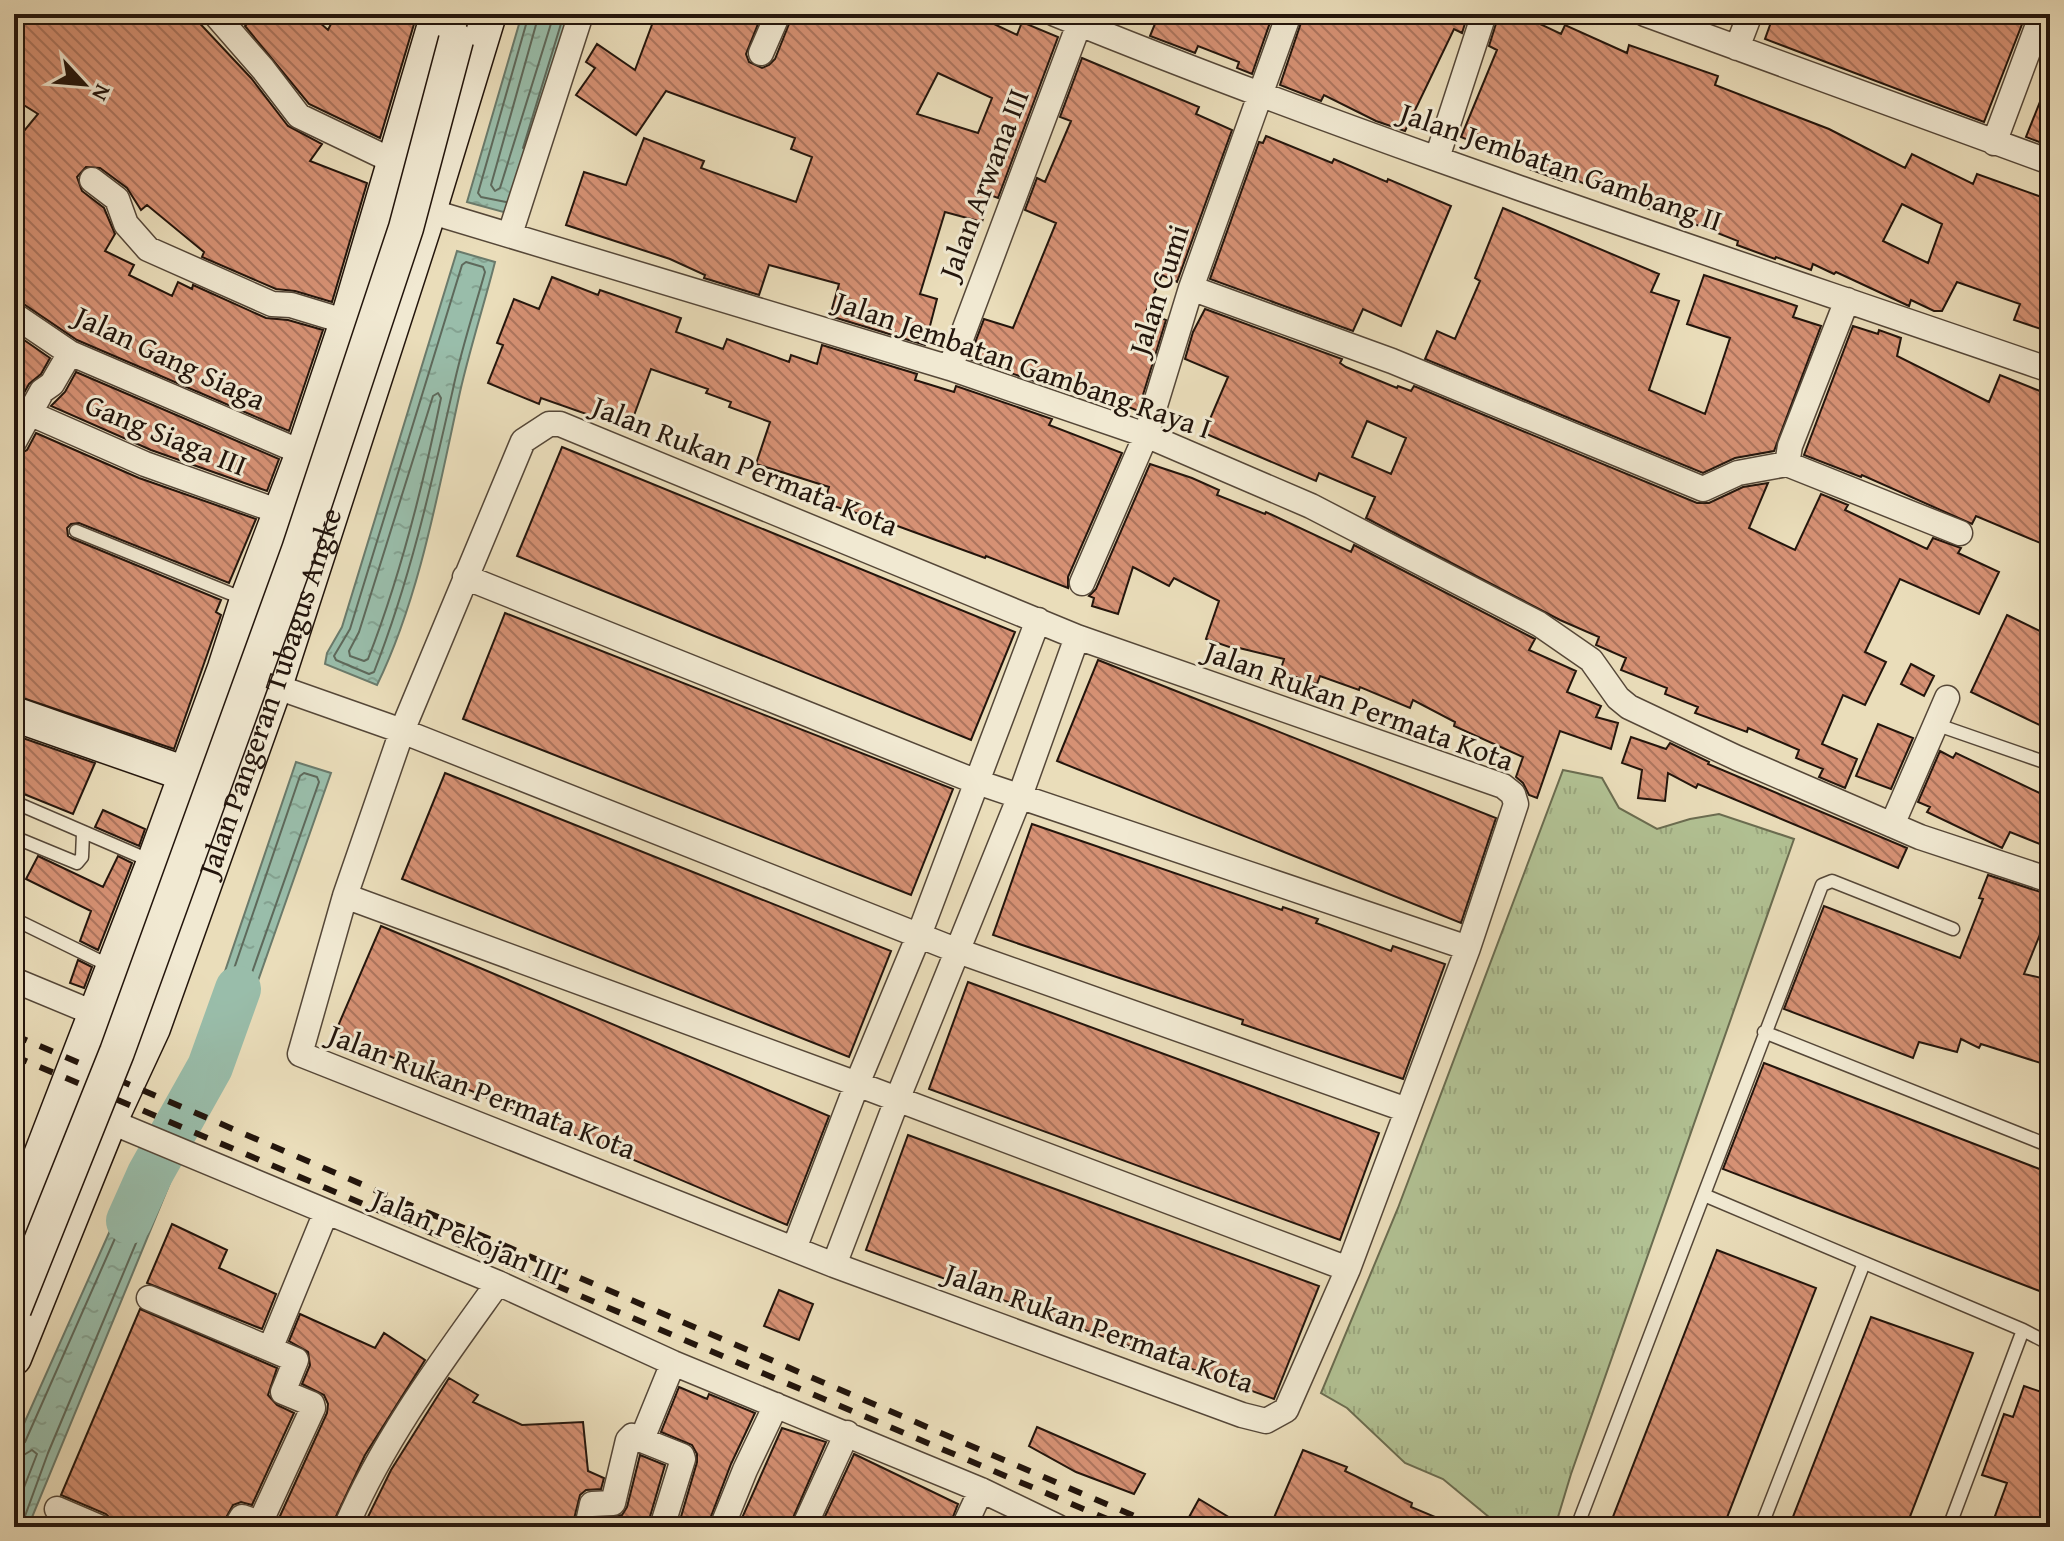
<svg xmlns="http://www.w3.org/2000/svg" width="2064" height="1541" font-family="'Gentium Book Plus',serif">
	<defs>
		<pattern id="grass-tufts" width="24" height="20" patternUnits="userSpaceOnUse" patternTransform="scale(2)"><rect width="24" height="20" fill="#b2c294"/><path d="M3 7l-1-3M5 7V3M7 7l1-3M15 17l-1-3M17 17v-4M19 17l1-3" fill="none" stroke="#99a67e"/></pattern>
		<pattern id="water-ripples" width="26" height="14" patternUnits="userSpaceOnUse" patternTransform="scale(2)"><rect width="26" height="14" fill="#99bdaa"/><path d="M2 4q2-2 4 0t4 0M15 11q2-2 4 0t4 0" fill="none" stroke="#84a291"/></pattern>
		<pattern id="building-back-hatch" width="6" height="6" patternUnits="userSpaceOnUse" patternTransform="scale(2)"><rect width="6" height="6" fill="#d69174"/><path d="M-1 5l2 2M0 0l6 6M5-1l2 2" fill="none" stroke="#ad755e"/></pattern>
	</defs>
	<rect width="100%" height="100%" fill="#eaddba"/>
	<filter id="stains"><feTurbulence type="fractalNoise" baseFrequency=".0025" numOctaves="4"/><feColorMatrix values="0 0 0 0 .2 0 0 0 0 .09 0 0 0 0 .02 0 0 0 .5 -.17"/></filter>
	<radialGradient id="worn" r=".72"><stop offset=".6" stop-color="#630" stop-opacity="0"/><stop offset="1" stop-color="#630" stop-opacity=".3"/></radialGradient>
	<path fill="url(#grass-tufts)" stroke="#6a6c50" stroke-width="2" d="M1563,770L1602,778L1619,808L1657,829L1690,819L1719,814L1794,839L1571,1474L1555,1527H1501L1443,1479L1405,1463L1347,1408L1321,1393L1398,1208Z"/>
	<path fill="url(#water-ripples)" stroke="#6a7a6b" stroke-width="2" d="M522,14H573L511,214L467,202Z
		M457,251L495,262C484,305 470,348 460,392C439,487 420,597 377,685L325,664L327,653L342,627Z
		M296,762L331,773L233,1052L201,1042Z
		M139,1156L174,1173L28,1527H14V1446L117,1215Z"/>
	<g fill="none" stroke-linecap="round" stroke-linejoin="round">
		<path stroke="#5e695b" stroke-width="2" d="M539,14L491,185L495,191L500,188L554,14
			M523,148L564,14
			M506,202L481,197L478,193L529,14
			M466,262L483,267L485,272C474,311 461,350 453,389C431,486 410,580 374,672L369,674L336,660L334,656L350,629L462,265Z
			M438,393L441,398C423,486 401,575 368,659L364,661L350,656L349,651L359,632L433,396Z
			M304,773L317,777L319,782L229,1038L225,1041L215,1038L212,1033L300,776Z
			M14,1447L25,1442L124,1218L142,1171L147,1169L160,1176L162,1181L48,1453L21,1527
			M14,1457L22,1456L32,1450L37,1454L14,1513"/>
		<path stroke="#99bdaa" stroke-width="46" d="M129,1221L150,1174L210,1067L238,989"/>
	</g>
	<path fill="url(#building-back-hatch)" stroke="#23150c" stroke-width="2" fill-rule="evenodd" d="M14,14H191L251,78L288,126L322,144L310,161L367,183L332,302L295,291L276,289L202,257L204,252L147,205L141,210L127,188L100,168L86,167L77,177L82,191L104,208L115,234L105,251L134,265L129,275L172,296L178,282L192,289L193,285L266,318L288,320L323,330L289,431L77,340L22,303L14,300V143L38,114L14,99Z
		M256,14H310L328,30L336,14H417L380,138L309,104L245,26Z
		M656,14H762L746,54L749,62L762,68L769,65L775,59L793,14H973L1017,35L1022,22L1058,37L998,198L990,195L982,222L945,212L920,294L937,299L925,345L830,316L839,284L769,265L759,295L704,278L705,275L670,259L566,225L584,172L626,185L644,138L704,161L701,168L796,202L812,157L791,149L795,138L666,91L636,135L576,95L595,68L586,62L597,44L635,70ZM938,73L992,98L978,133L917,114Z
		M1159,14H1273L1252,74L1237,68L1239,62L1198,46L1195,53L1150,36Z
		M1304,14H1468L1462,33L1454,29L1405,131L1376,121L1324,95L1321,101L1280,85Z
		M1499,14H1519L1561,34L1565,25L1627,53L1629,45L1718,76L1715,85L1829,129L1905,168L1912,154L1973,184L1977,174L2050,200V332L2014,320L2020,304L1957,282L1942,311H1934L1911,300L1909,306L1836,272L1834,274L1813,264L1811,270L1776,257L1775,259L1737,245L1738,241L1659,210L1658,212L1626,201L1564,175L1562,181L1526,168L1527,165L1461,137L1497,50L1489,46ZM1902,204L1942,224L1928,263L1883,241Z
		M1774,14H2026L1984,122L1765,39Z
		M1082,58L1199,107L1196,114L1232,130L1177,282L1162,275L1146,312L1166,320L1138,411L1088,390L1085,396L1065,387L1064,391L969,359L984,319L1013,328L1056,223L1025,210L1037,178L1045,182L1071,121L1060,117Z
		M2049,79H2050V146L2026,137Z
		M1266,136L1332,163L1334,159L1387,182L1388,179L1451,206L1401,326L1363,309L1353,331L1210,279L1259,142L1263,143Z
		M1503,208L1659,274L1651,292L1679,301L1649,390L1705,414L1730,338L1687,324L1704,275L1797,306L1793,317L1821,326L1774,451L1735,458L1703,473L1425,359L1437,331L1455,339L1480,281L1475,278Z
		M552,277L598,295L600,290L681,318L676,332L723,349L727,339L789,362L791,355L817,364L822,345L917,374L915,380L954,392L956,386L1052,419L1049,425L1122,453L1068,577V588L986,556L985,558L892,524L824,503L829,487L756,464L770,422L729,407L731,402L706,393L708,389L651,369L629,429L541,398L539,404L488,383L503,345L497,343L514,299L539,309Z
		M1205,309L1342,359L1340,363L1346,367L1397,388L1398,386L1411,391L1414,386L1697,503H1709L1743,487L1768,483L1749,528L1795,550L1821,494L1848,505L1845,510L1927,549L1933,538L1961,548L1958,553L1999,572L1979,614L1900,579L1865,652L1886,662L1865,705L1843,695L1822,744L1857,759L1845,788L1819,777L1823,769L1796,758L1799,750L1748,728L1747,732L1695,713L1698,707L1665,694L1667,688L1621,670L1626,658L1596,645L1599,637L1560,620L1366,518L1375,497L1319,473L1316,481L1204,433L1228,377L1185,359L1193,332ZM1367,421L1406,438L1391,474L1352,457Z
		M1853,326L1878,334L1879,330L1901,338L1897,356L1989,402L2000,375L2050,395V547L1976,516L1972,524L1862,475L1861,477L1804,455Z
		M14,333L50,358L41,374L29,384L14,411Z
		M76,372L279,459L267,491L151,450L51,406L65,392Z
		M36,433L139,478L256,519L229,583L79,523L71,524L67,528L68,536L73,539L221,600L216,612L221,615L174,749L14,695V457L27,450Z
		M562,447L1015,632L971,740L517,556Z
		M1150,464L1192,478L1219,490L1217,495L1265,514L1266,512L1351,552L1354,545L1531,637L1535,639L1529,650L1576,671L1567,692L1601,706L1596,717L1618,723L1611,749L1560,731L1537,798L1529,795L1523,783L1516,777L1523,757L1454,726L1455,722L1413,700L1410,708L1360,687L1359,690L1320,676L1317,684L1280,672L1284,659L1239,648L1238,650L1206,639L1219,601L1174,578L1169,586L1133,567L1118,614L1092,606L1094,598L1089,596L1096,589Z
		M505,613L953,789L911,895L463,719Z
		M2007,615L2050,636V730L1971,692Z
		M1098,660L1496,818L1461,923L1057,761Z
		M1911,664L1934,676L1924,696L1901,684Z
		M1878,724L1913,738L1891,789L1856,776Z
		M14,735L95,763L73,814L14,790Z
		M1631,737L1666,749L1670,743L1709,762L1708,764L1907,848L1898,868L1698,784L1696,788L1668,773L1665,801L1638,798L1642,770L1622,763Z
		M1940,751L1953,758L1956,753L2050,798V848L2010,832L2002,848L1927,812L1930,807L1918,802Z
		M445,773L891,951L849,1057L402,879Z
		M103,810L145,829L139,846L95,827Z
		M1032,824L1282,910L1283,907L1318,919L1316,923L1391,951L1393,946L1445,964L1403,1079L1242,1024L1243,1020L993,935Z
		M38,856L103,887L118,856L132,863L98,950L80,941L91,911L26,879Z
		M1988,875L2050,895V924L2045,922L2024,974L2050,980V1066L1981,1044L1979,1048L1961,1039L1957,1052L1919,1042L1913,1058L1784,1009L1824,906L1960,958L1983,899L1979,898Z
		M381,926L829,1116L787,1225L335,1033Z
		M78,960L92,967L84,988L70,983Z
		M968,982L1379,1133L1340,1240L929,1089Z
		M1764,1063L2050,1173V1295L1723,1169Z
		M908,1135L1319,1286L1274,1399L866,1250Z
		M172,1224L227,1250L219,1268L276,1294L262,1329L147,1283Z
		M1717,1250L1816,1288L1726,1520L1723,1527H1609Z
		M779,1290L813,1304L799,1340L764,1326Z
		M140,1309L277,1368L268,1395L277,1405L294,1413L252,1505L241,1502L233,1505L221,1527H114L111,1519L106,1514L61,1495Z
		M300,1314L375,1348L384,1333L425,1360L365,1455L331,1527H285L280,1516L327,1413L328,1404L324,1395L302,1384L310,1365L308,1352L289,1341Z
		M1871,1317L1973,1353L1906,1527H1789Z
		M449,1378L478,1395L473,1402L522,1425L583,1422L588,1471L604,1478L601,1489L586,1490L580,1495L572,1527H363L391,1470Z
		M2024,1386L2050,1395V1527H1991L2007,1483L1982,1475L2004,1414L2013,1417Z
		M679,1387L707,1399L709,1394L755,1413L731,1464L707,1527H678L697,1462V1454L692,1445L661,1432Z
		M1037,1427L1145,1474L1134,1494L1076,1472L1029,1446Z
		M782,1428L826,1442L789,1527H738Z
		M1303,1450L1347,1467L1345,1471L1412,1503L1411,1507L1459,1527H1270Z
		M854,1454L958,1504L949,1527H924L903,1517L898,1527H820Z
		M640,1455L665,1465L647,1527H602L604,1518L622,1515L627,1507Z
		M1199,1499L1245,1527H1201L1188,1519Z"/>
	<g fill="none" stroke-linecap="round" stroke-linejoin="round">
		<defs>
			<path id="lane" d="M76,531L244,599
				M1935,724L2050,764
				M14,802L151,861
				M14,837L77,863L82,857L83,833
				M14,919L112,967
				M1764,1032L2050,1146
				M1704,1195L2023,1330L2050,1344
				M1577,1527L1822,885L1832,881L1953,929
				M1761,1527L1864,1263
				M1949,1527L2023,1330"/>
			<path id="street" d="M215,14L263,69L299,116L395,162
				M1055,14C1381,147 1717,255 2050,370
				M1645,14L2050,162
				M1737,48L1750,14
				M761,53L778,14
				M1994,143L2042,14
				M1437,158L1484,14
				M92,180L117,199L126,224L148,249L272,304L291,305L347,322
				M429,211L950,368L1146,435L1311,506L1539,624L1591,660L1618,698L1629,707L1737,758L1920,837L2050,880
				M510,234L581,14
				M1191,288L1392,361L1703,489L1738,473L1787,464L1960,533
				M14,315L70,353L303,453
				M950,368L1079,24
				M29,413L145,464L280,512
				M549,424H560L1077,637L1503,786L1513,794L1516,804L1468,948L1348,1269L1286,1410L1266,1421L1242,1415L834,1265L300,1054L345,896L402,731L523,441Z
				M14,442L42,391L52,384L70,353
				M1787,464L1790,446L1847,300
				M465,577L977,782L1468,948
				M1082,583L1146,435L1191,288L1289,14
				M263,682L402,731L958,951L1407,1110
				M1892,825L1947,698
				M345,896L857,1084L1348,1269
				M14,980L96,1014
				M97,1116L498,1283L673,1363L981,1490L1058,1527
				M794,1249L857,1084L919,935L1038,620
				M834,1265L897,1100L1020,796L1077,637
				M149,1298L296,1360L283,1392L312,1404L313,1408L260,1523L270,1527
				M270,1349L326,1212
				M642,1439L673,1363
				M57,1509L99,1527
				M236,1527L242,1517L260,1523
				M346,1527C384,1438 442,1361 498,1283
				M587,1527L592,1504L613,1503L628,1440L632,1436L682,1456L683,1459L662,1527
				M722,1527L745,1470L776,1405
				M804,1527L847,1433
				M964,1527L981,1490"/>
			<g id="secondary">
				<path d="M14,714L186,774"/>
				<path d="M14,1225L154,862L225,668L247,600L303,453L347,322L438,14"/>
				<path id="s1" d="M14,1358L108,1125L153,1028L275,686L429,211L489,14"/>
			</g>
		</defs>
		<use href="#lane" stroke="#554738" stroke-width="15"/>
		<use href="#street" stroke="#554738" stroke-width="27"/>
		<use href="#secondary" stroke="#23150c" stroke-width="37"/>
		<use href="#lane" stroke="#f1e9d2" stroke-width="12"/>
		<use href="#street" stroke="#f1e9d2" stroke-width="24"/>
		<use href="#secondary" stroke="#f1e9d2" stroke-width="34"/>
		<path stroke="#23150c" stroke-width="6" stroke-dasharray="14 14" stroke-linecap="butt" d="M14,1035L1160,1527
			M14,1056L1126,1527"/>
		<defs>
			<path id="secondary-bridge" d="M14,1309L117,1052L299,550L406,228L456,40"/>
		</defs>
		<use href="#secondary-bridge" stroke="#23150c" stroke-width="37" stroke-linecap="butt"/>
		<use href="#secondary-bridge" stroke="#f1e9d2" stroke-width="34"/>
	</g>
	<g text-anchor="middle" stroke-width="6" stroke-linejoin="round" paint-order="stroke">
		<g font-size="30" fill="#23150c" stroke="#f1e9d2">
			<text transform="translate(1561 167) rotate(19)" y="10">Jalan Jembatan Gambang II</text>
			<text transform="translate(984 184) rotate(-69)" y="10">Jalan Arwana III</text>
			<text transform="translate(1159 290) rotate(-72)" y="10">Jalan Cumi</text>
			<text transform="translate(170 358) rotate(25)" y="10">Jalan Gang Siaga</text>
			<text transform="translate(1023 365) rotate(19)" y="10">Jalan Jembatan Gambang Raya I</text>
			<text transform="translate(166 435) rotate(22)" y="10">Gang Siaga III</text>
			<text transform="translate(745 466) rotate(22)" y="10">Jalan Rukan Permata Kota</text>
			<text dy="10" stroke="none"><textPath href="#s1" startOffset="714">Jalan Pangeran Tubagus Angke</textPath></text>
			<text transform="translate(1359 706) rotate(20)" y="10">Jalan Rukan Permata Kota</text>
			<text transform="translate(482 1092) rotate(21)" y="10">Jalan Rukan Permata Kota</text>
			<text transform="translate(467 1237) rotate(23)" y="10">Jalan Pekojan III</text>
			<text transform="translate(1099 1328) rotate(20)" y="10">Jalan Rukan Permata Kota</text>
		</g>
	</g>
	<rect width="2064" height="1541" fill="none" stroke="#eaddba" stroke-width="48"/>
	<rect x="16" y="16" width="2032" height="1509" fill="none" stroke="#23150c" stroke-width="4"/>
	<rect x="24" y="24" width="2016" height="1493" fill="none" stroke="#23150c" stroke-width="2"/>
	<g transform="translate(84 84) rotate(116)" stroke="#f1e9d2" stroke-width="6" paint-order="stroke">
	<path d="M0-6L14 30L0 20L-14 30Z" fill="#23150c"/>
	<text y="-12" font-size="22" font-weight="bold" text-anchor="middle" fill="#23150c">N</text>
	</g>
	<rect width="100%" height="100%" filter="url(#stains)"/>
	<rect width="100%" height="100%" fill="url(#worn)"/>
</svg>
